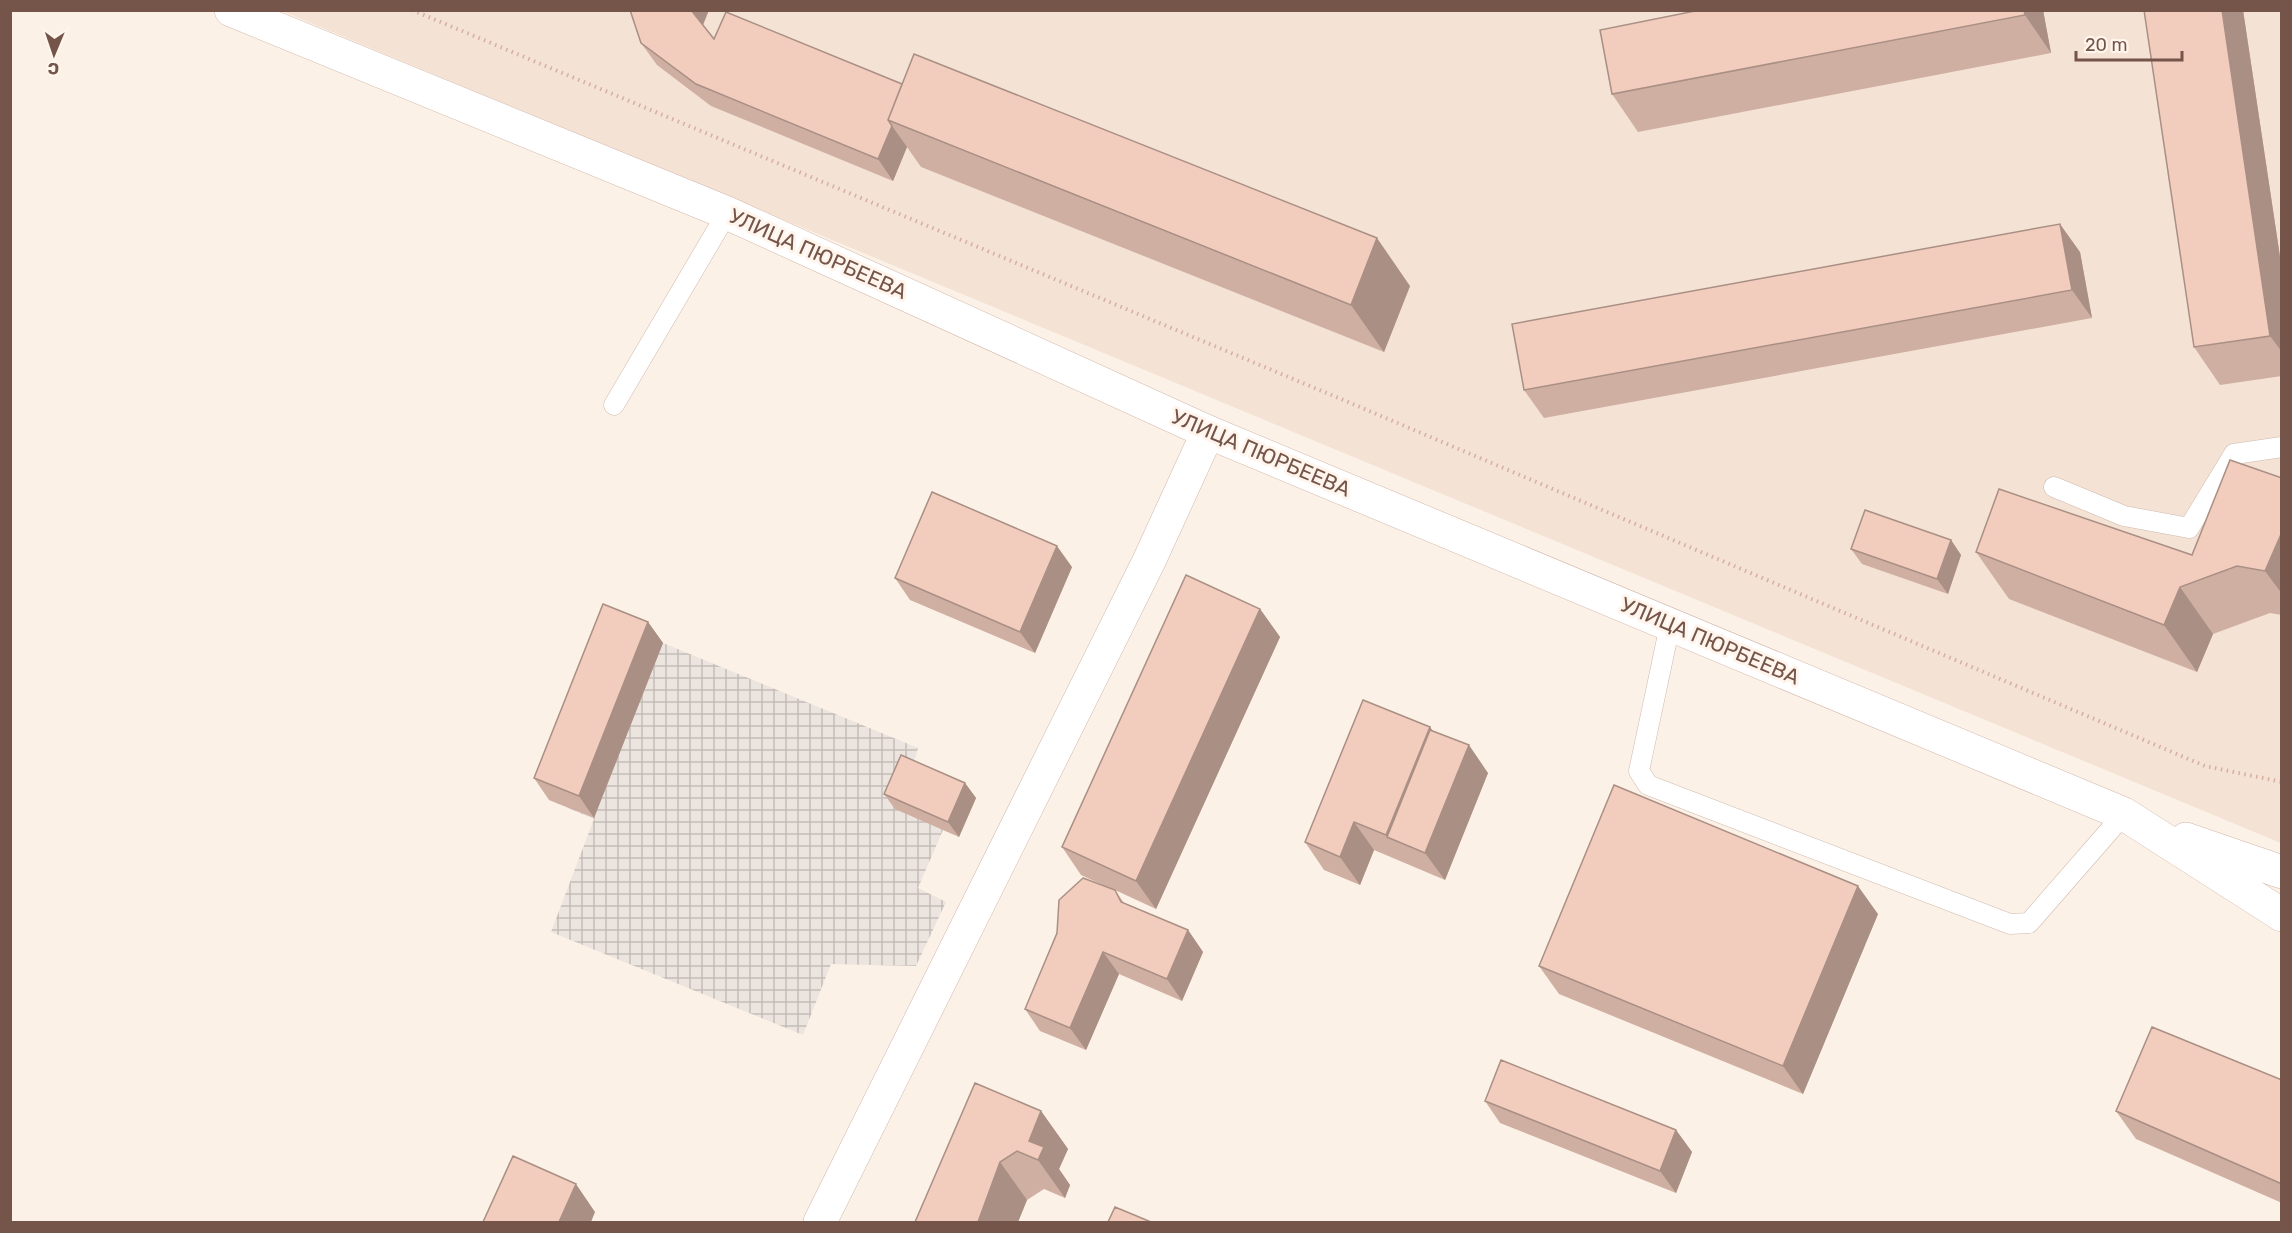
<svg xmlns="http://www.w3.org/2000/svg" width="2292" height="1233" font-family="Rubik,sans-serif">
	<defs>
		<pattern id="industrial-grid" width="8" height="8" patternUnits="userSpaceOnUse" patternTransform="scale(1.5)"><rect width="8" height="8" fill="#ece4df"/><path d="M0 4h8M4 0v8" fill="none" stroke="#c4bcb7"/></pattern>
	</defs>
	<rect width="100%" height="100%" fill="#fcf1e6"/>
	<path fill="#f4e2d4" d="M282,11H2281V843L2276,841Z"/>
	<path fill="url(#industrial-grid)" d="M663,643L918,748L912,770L943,830L918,888L946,902L916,966L831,964L803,1035L551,932L594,819L549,800Z"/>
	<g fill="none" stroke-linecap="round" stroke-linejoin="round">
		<defs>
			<path id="service" d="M614,405L727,213
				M2054,487L2124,516L2189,528L2234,454L2282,447
				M1670,625L1639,771L1648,785L2010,924L2029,923L2124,814"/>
			<path id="minor" d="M820,1222L1149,561L1208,432"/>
			<path id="secondary" d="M231,10L727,213L1208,432L2124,814L2282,915
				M2186,839L2282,872"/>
		</defs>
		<use href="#service" stroke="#d0b9ae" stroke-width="21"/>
		<use href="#minor" stroke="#d0b9ae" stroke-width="34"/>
		<use href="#secondary" stroke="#d3b8ac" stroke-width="34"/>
		<path stroke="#d7afa0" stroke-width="4" stroke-dasharray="1.5 4.5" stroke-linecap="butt" d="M412,10L1341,399L2205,766L2282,782"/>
		<use href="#service" stroke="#fff" stroke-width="20"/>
		<use href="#minor" stroke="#fff" stroke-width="33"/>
		<use href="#secondary" stroke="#fff" stroke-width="33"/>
	</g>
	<path fill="#d0afa3" d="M630,10H709L703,25L714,39L902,84L1410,286L1384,352L921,167L907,147L893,181L711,106L657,65L641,43Z
		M1700,10H2043L2051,53L1638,132L1612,94Z
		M2243,10L2282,270V376L2220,385L2194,347Z
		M2080,252L2092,318L1544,418L1524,390Z
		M2282,478V615L2270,613L2213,634L2197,672L2009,599L1976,552L2192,555Z
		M1951,540L1961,555L1948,594L1862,564L1851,549Z
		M1072,567L1035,653L910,600L895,578Z
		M1260,609L1280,637L1156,909L1115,890L1124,903L1188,930L1203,952L1182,1001L1119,974L1086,1050L1040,1031L1025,1009L1109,888L1081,875L1062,847Z
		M648,622L663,643L594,818L549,800L534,778Z
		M1430,727L1432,730L1488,773L1445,880L1374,850L1360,885L1324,870L1305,842Z
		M965,783L976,798L959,837L895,809L884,794Z
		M1878,914L1803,1094L1559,994L1539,966Z
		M2282,1080V1203L2136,1139L2116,1111Z
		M1485,1101L1676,1130L1692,1152L1676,1193L1500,1123Z
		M1041,1111L1068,1149L1059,1169L1070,1185L1065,1198L1044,1189L1027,1200L1018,1222H915Z"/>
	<path fill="#a98f84" d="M690,10H709L702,27Z
		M2024,10H2043L2051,53L2025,15Z
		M2222,10H2243L2282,270V352L2270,336Z
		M892,126L907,147L893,181L878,159Z
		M2060,224L2080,252L2092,318L2072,290Z
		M1377,238L1410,286L1384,352L1351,305Z
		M2282,532V594L2265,571Z
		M1951,540L1961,555L1948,594L1937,579Z
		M1057,546L1072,567L1035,653L1020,632Z
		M2180,587L2213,634L2197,672L2164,625Z
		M1260,609L1280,637L1156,909L1136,881Z
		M648,622L663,643L594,818L579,796Z
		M1430,727L1449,755L1387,837L1386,835Z
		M1469,745L1488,773L1445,880L1425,853Z
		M965,783L976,798L959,837L948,822Z
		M1354,822L1374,850L1360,885L1340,857Z
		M1858,886L1878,914L1803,1094L1783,1066Z
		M1188,930L1203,952L1182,1001L1167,979Z
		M1103,952L1119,974L1086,1050L1070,1028Z
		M1041,1111L1068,1149L1059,1169L1070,1185L1065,1198L1038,1160L1029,1141Z
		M1676,1130L1692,1152L1676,1193L1660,1171Z
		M1000,1162L1027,1200L1018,1222H978Z
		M576,1184L595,1212L591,1222H559Z"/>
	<path fill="#f2ccbd" stroke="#a98f84" stroke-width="1.5" d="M630,10H691L714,39L726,12L902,84L888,120L892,126L878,159L696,84L641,43Z
		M1700,10H2024L2025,15L1612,94L1600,30Z
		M2144,10H2222L2270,336L2194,347Z
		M914,54L1377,238L1351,305L888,120Z
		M2060,224L2072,290L1524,390L1512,324Z
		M2230,460L2282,478V532L2265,571L2237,566L2180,587L2164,625L1976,552L1999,489L2192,555Z
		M932,492L1057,546L1020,632L895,578Z
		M1865,510L1951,540L1937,579L1851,549Z
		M1186,575L1260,609L1136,881L1062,847Z
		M603,604L648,622L579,796L534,778Z
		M1363,700L1430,727L1386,835L1354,822L1340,857L1305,842Z
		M1430,730L1469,745L1425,853L1387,837Z
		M901,755L965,783L948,822L884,794Z
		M1614,785L1858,886L1783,1066L1539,966Z
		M1083,878L1115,890L1121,902L1188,930L1167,979L1103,952L1070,1028L1025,1009L1057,933L1059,900Z
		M2152,1027L2282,1080V1184L2116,1111Z
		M1501,1060L1676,1130L1660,1171L1485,1101Z
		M975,1083L1041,1111L1029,1141L1044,1147L1038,1160L1017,1151L1000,1162L978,1222H915Z
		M513,1156L576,1184L559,1222H483Z
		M1115,1207L1151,1222H1108Z"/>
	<g text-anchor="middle" stroke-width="6" stroke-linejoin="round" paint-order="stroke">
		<g font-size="21" fill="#75554a" stroke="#fff5ec">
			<text transform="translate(818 254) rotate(24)" y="7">УЛИЦА ПЮРБЕЕВА</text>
			<text transform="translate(1261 453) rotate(23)" y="7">УЛИЦА ПЮРБЕЕВА</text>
			<text transform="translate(1710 641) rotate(23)" y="7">УЛИЦА ПЮРБЕЕВА</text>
		</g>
	</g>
	<rect width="2292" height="1233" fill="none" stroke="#75554a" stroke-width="24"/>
	<g transform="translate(54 54) rotate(182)" stroke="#fff5ec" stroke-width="4.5" paint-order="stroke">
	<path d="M0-4.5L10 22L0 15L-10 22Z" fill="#75554a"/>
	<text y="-9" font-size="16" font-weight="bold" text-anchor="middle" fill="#75554a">С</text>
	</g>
	<path d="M2076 51v9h106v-9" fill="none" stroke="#75554a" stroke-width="3"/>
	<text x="2085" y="51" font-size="18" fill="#75554a" stroke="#fff5ec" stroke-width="4.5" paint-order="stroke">20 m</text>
</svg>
